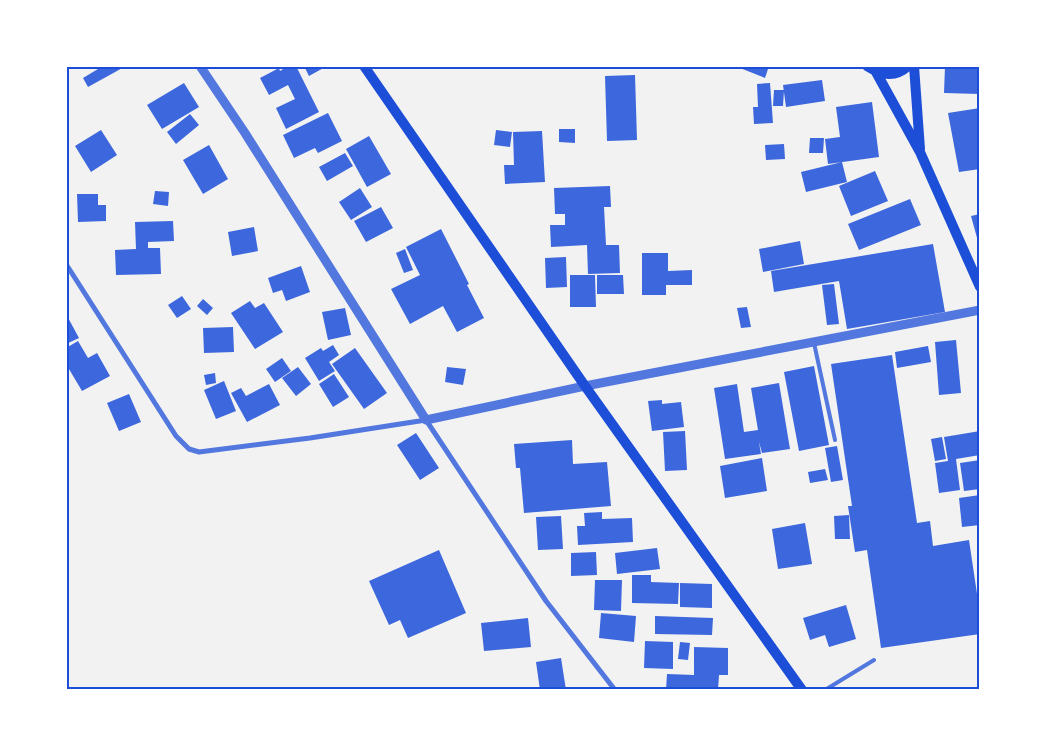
<svg xmlns="http://www.w3.org/2000/svg" width="1046" height="756" font-family="Inter,sans-serif">
	<rect width="100%" height="100%" fill="#f2f2f2"/>
	<path fill="#3d67dc" d="M97,66H126L88,87L83,78L98,69Z
		M288,66H296L319,112L286,129L276,108L295,99L288,85L269,95L260,78L279,68L280,71Z
		M304,66H327L309,76Z
		M735,66H769L765,78Z
		M945,66H980V94L944,93Z
		M635,75L637,140L607,141L605,76Z
		M822,80L825,101L786,107L783,85Z
		M184,83L199,107L162,129L147,105Z
		M770,83L773,123L754,124L753,107H758L757,84Z
		M774,90H784L783,106H773Z
		M872,102L879,157L828,164L825,139L840,137L836,107Z
		M980,108V169L959,172L948,113Z
		M328,113L342,141L318,153L315,148L294,158L283,135Z
		M190,114L199,125L176,144L167,132Z
		M559,129H575V143L559,142Z
		M101,130L117,155L91,172L75,146Z
		M496,130L512,132L510,147L494,145Z
		M542,131L545,182L505,184L504,165H514L513,132Z
		M369,136L391,174L367,187L346,149Z
		M810,138H824L823,153H809Z
		M784,144L785,159L766,160L765,145Z
		M209,145L228,179L203,194L183,160Z
		M345,153L353,166L327,181L319,167Z
		M842,162L847,182L806,192L801,172Z
		M875,171L888,201L851,216L839,186Z
		M610,186L611,207H604L606,245H619L620,273L588,274L587,245L551,247L550,225H565V214H555L554,188Z
		M360,188L372,207L351,220L339,202Z
		M155,191L169,192L168,206L153,204Z
		M77,194H98V205H106V221L78,222Z
		M910,199L921,225L859,250L848,224Z
		M381,207L393,228L366,242L354,221Z
		M980,214V245H979L971,216Z
		M173,221L174,241L148,242V248H160L161,274L116,275L115,250L136,249L135,222Z
		M254,227L258,251L232,256L228,232Z
		M441,229L469,284L467,285L484,318L457,332L443,306L410,324L391,289L420,275L406,247Z
		M800,241L804,264L763,272L759,249Z
		M933,244L945,312L847,329L839,281L774,292L771,271Z
		M405,249L413,270L404,273L396,253Z
		M642,253H668V271L692,270V285H666V295H642Z
		M566,257L567,287L546,288L545,258Z
		M301,266L310,292L286,301L282,290L273,293L268,278Z
		M570,275H595L596,307H570Z
		M597,275H623L624,294H597Z
		M834,284L839,324L827,325L822,285Z
		M182,296L191,309L177,318L168,305Z
		M203,299L213,308L207,315L197,306Z
		M250,301L255,308L264,303L283,332L255,349L231,313Z
		M747,307L751,327L741,328L737,308Z
		M345,308L351,335L328,340L322,312Z
		M66,314L79,338L66,344Z
		M233,327L234,352L204,353L203,328Z
		M956,340L961,393L939,395L935,342Z
		M78,341L88,358L97,353L110,376L82,391L66,364V348Z
		M333,345L339,355L329,362L335,371L319,381L305,358L321,348L323,351Z
		M928,346L931,362L897,368L895,352Z
		M355,348L387,393L364,409L332,364Z
		M892,355L917,523L930,521L933,546L969,540L980,614V634L881,648L867,550L855,552L848,506H852L831,364Z
		M282,358L291,371L275,382L266,369Z
		M814,366L829,445L799,451L784,372Z
		M298,367L311,384L296,396L282,378Z
		M447,367L466,369L463,385L445,382Z
		M215,373L216,383L206,385L204,375Z
		M334,374L349,397L333,407L319,384Z
		M224,381L236,411L216,419L204,390Z
		M779,383L790,449L762,453L759,442L761,454L725,459L714,388L737,384L744,432L758,430L751,388Z
		M269,384L280,405L247,422L231,393L241,388L246,396Z
		M129,394L141,422L119,431L107,403Z
		M662,400V404L681,402L684,427L652,431L648,401Z
		M685,431L687,470L665,471L663,432Z
		M980,431V455L956,459L960,490L939,493L935,463L948,461L944,437Z
		M416,433L439,468L420,480L397,445Z
		M942,437L946,459L935,461L931,439Z
		M572,440L573,464L607,462L611,506L524,513L520,468H516L514,444Z
		M837,446L843,480L831,482L825,448Z
		M762,458L767,491L725,498L720,466Z
		M980,460V489L964,491L960,463Z
		M825,469L828,480L810,483L808,472Z
		M980,495V525L962,527L959,498Z
		M602,512V519L632,518L633,542L578,545L577,526H585L584,513Z
		M849,515L850,539H835L834,516Z
		M561,516L563,549L538,550L536,517Z
		M805,523L812,564L778,569L772,529Z
		M657,548L660,569L617,574L615,553Z
		M439,550L466,613L408,638L400,620L389,625L369,581Z
		M596,552L597,575L571,576V553Z
		M632,575H651V582L679,583L678,604L632,603Z
		M595,580H622L621,611L594,610Z
		M680,583L712,584V608L680,607Z
		M846,605L856,639L829,647L825,635L810,640L803,618Z
		M601,613L636,616L634,642L599,638Z
		M655,616L713,618L712,635L655,634Z
		M528,618L531,647L484,651L481,623Z
		M645,641L673,642V669L644,668Z
		M680,642L690,643L688,660L678,659Z
		M694,647L728,648V675H719L718,690H666L667,674L694,675Z
		M561,658L566,690H540L536,662Z"/>
	<g fill="none" stroke-linecap="round" stroke-linejoin="round">
		<path stroke="#5277de" stroke-width="4" d="M814,343L835,440
			M825,690L874,660"/>
		<path stroke="#5277de" stroke-width="5" d="M66,264L176,436L189,449L199,452L310,438L426,420L546,601L615,690"/>
		<path stroke="#5277de" stroke-width="9" d="M200,66L245,133L426,420L585,386L980,310"/>
		<path stroke="#1d4ed8" stroke-width="10" d="M364,66L585,386L802,690
			M867,66C881,75 895,78 908,66
			M914,66L920,149
			M876,72L920,152L980,287"/>
	</g>
	<rect width="1046" height="756" fill="none" stroke="#ffffff" stroke-width="135"/>
	<rect x="68" y="68" width="910" height="620" fill="none" stroke="#1d4ed8" stroke-width="2"/>
</svg>
